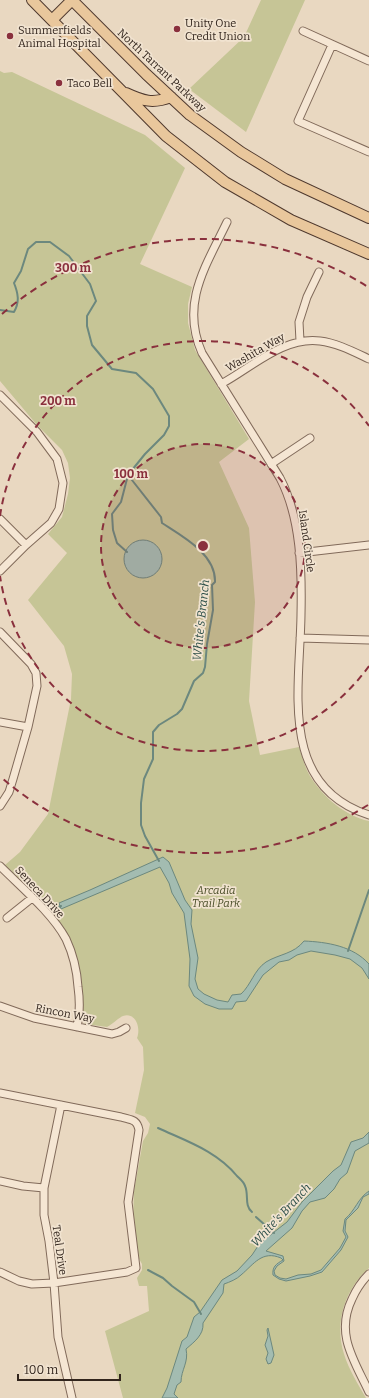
<svg xmlns="http://www.w3.org/2000/svg" width="369" height="1398" font-family="Bitter,serif">
	<rect width="100%" height="100%" fill="#e9d8c1"/>
	<path fill="#c6c596" d="M261,0H305L246,132L189,89L244,37Z
		M0,71L4,73L12,72L145,135L185,168L140,264L192,287L188,304V323L195,350L249,439L219,462L249,528L255,602L249,701L260,755L299,747C302,756 305,768 310,776C323,797 345,816 369,821V1268C345,1289 334,1323 344,1354C349,1370 358,1384 366,1398H123L105,1331L149,1311L147,1286H139L137,1278L142,1270V1264L138,1257L133,1221L134,1191L143,1141L148,1133L150,1124L145,1117L135,1113L144,1070L143,1047L137,1038C141,1028 136,1012 123,1016C118,1018 113,1024 107,1027L86,1024L83,1020C82,1000 83,979 77,959C65,921 34,892 5,865L20,852L48,814L71,699L72,674L64,646L28,600L67,553L48,534L62,517L68,494L70,478L68,463L62,450L37,425L0,381Z"/>
	<path fill="#a3bcb1" stroke="#6c887e" d="M124 559a19 19 0 1 1 38 0a19 19 0 1 1-38 0Z
		M163,857L169,862L185,900L192,910L191,924L198,958L195,979L198,989L204,994L217,1000L228,1002L232,995L241,994C251,985 254,970 266,962C279,954 294,954 304,941C327,942 353,946 369,964V979L362,968L350,959L335,955L311,951L297,955L289,960L279,962L263,975L246,1001L236,1002L232,1009H219L205,1004L194,996L189,986L190,959L184,913L172,893L169,883L160,867L61,909L59,903L90,890Z
		M369,1132V1143L355,1151L347,1173L340,1179L334,1189L325,1198L310,1202L302,1211L292,1228L266,1251L283,1256L284,1261L277,1266L274,1271L275,1275L280,1278L286,1279L298,1275L311,1274L321,1270L340,1248L346,1237L343,1231L345,1219C355,1211 358,1198 369,1191V1194L363,1197L358,1208L346,1220L345,1231L348,1237L341,1250L322,1272L310,1276L286,1281L279,1279L273,1275C272,1267 276,1264 283,1260L281,1258C262,1250 254,1264 241,1275C237,1279 230,1282 224,1284L223,1293L203,1323C204,1335 194,1342 186,1349C189,1362 181,1370 181,1382L177,1385L174,1394L178,1398H162L167,1388L182,1341L187,1337L194,1317L200,1312L222,1280L237,1271L252,1255L260,1243L287,1222L302,1202L333,1171L341,1165L351,1142L363,1138Z
		M268,1328L274,1355L271,1363L268,1364L266,1359L268,1353L265,1345L268,1336L267,1330Z"/>
	<g fill="none" stroke-linecap="round" stroke-linejoin="round">
		<path stroke="#6c887e" stroke-width="2" d="M0,310L14,312C20,302 18,293 14,283L21,271L28,249L36,242H50L69,256L90,284L96,301L87,316V326L92,345L112,369L136,373L153,389L169,416V426L164,435L145,454L128,475L121,502L112,514L113,530L117,543L127,552
			M128,475L161,517L162,523C182,536 216,554 215,582L212,585L213,610L207,644L205,667L203,673L194,681L182,709L177,714L159,725L153,732V759L144,779L141,803V825L145,836L159,861
			M49,911L61,906
			M348,951L369,890
			M158,1128C186,1141 217,1151 237,1176C240,1179 244,1182 245,1186C249,1194 244,1206 252,1212
			M256,1217L274,1233
			M148,1270L163,1278L172,1286L194,1302L201,1314"/>
		<defs>
			<path id="street" d="M303,31L369,61
				M332,45L298,121L369,152
				M227,222C206,266 180,303 202,353L280,478C301,518 302,571 301,615C300,689 278,786 369,815
				M300,341L299,322L307,297L319,272
				M221,384C251,368 284,336 320,341C337,343 354,352 369,359
				M0,395L37,432L57,459L63,483L59,509L51,523L26,545L0,571
				M271,464L310,438
				M0,519L26,545
				M299,553L369,545
				M0,632L31,664L36,673L37,686L28,727L13,779L9,792L0,806
				M300,638L369,640
				M0,722L28,727
				M0,866C21,887 52,913 66,939C73,954 77,971 78,987C80,1001 80,1013 77,1027
				M7,918L32,898
				M0,1006L34,1018L112,1034L119,1032L126,1028
				M0,1093L121,1117C131,1120 137,1119 139,1130L128,1202L136,1268L127,1272L54,1283L32,1284L19,1281L0,1272
				M61,1105L44,1188V1215L49,1241L54,1283L58,1337L72,1398
				M0,1181L23,1186L44,1188
				M369,1274C362,1281 356,1290 352,1299C335,1334 354,1360 369,1392"/>
			<path id="primary" d="M32,0L166,136L225,182L291,220L369,254
				M72,0L146,74L190,115L241,152L285,179L369,218
				M52,20L72,0
				M126,93C143,101 153,104 171,97"/>
		</defs>
		<use href="#street" stroke="#816a5a" stroke-width="9"/>
		<use href="#primary" stroke="#4f392e" stroke-width="12"/>
		<use href="#street" stroke="#f5e6d3" stroke-width="7"/>
		<use href="#primary" stroke="#e9c79c" stroke-width="10"/>
	</g>
	<circle cx="203" cy="546" r="102" fill="#8a303d" fill-opacity=".12"/>
	<g fill="none" stroke="#8a303d" stroke-width="2" stroke-dasharray="7 5">
		<circle cx="203" cy="546" r="102"/>
		<path d="M369 666A205 205 0 0 1 0 576M0 516A205 205 0 0 1 369 426"/>
		<path d="M368 805A307 307 0 0 1 2 778M2 314A307 307 0 0 1 368 287"/>
	</g>
	<g fill="#8a303d" stroke="#f1e3d0" stroke-width="1.5">
		<circle cx="177" cy="29" r="4"/>
		<circle cx="10" cy="36" r="4"/>
		<circle cx="59" cy="83" r="4"/>
	</g>
	<g text-anchor="middle" stroke-width="3.5" stroke-linejoin="round" paint-order="stroke">
		<g font-size="11" fill="#32251d" stroke="#f1e3d0" text-anchor="start">
			<text x="185" y="27">Unity One<tspan x="185" dy="13">Credit Union</tspan></text>
			<text x="18" y="34">Summerfields<tspan x="18" dy="13">Animal Hospital</tspan></text>
			<text x="67" y="87">Taco Bell</text>
		</g>
		<g font-size="11" fill="#32251d" stroke="#f1e3d0">
			<text transform="translate(162 70) rotate(43)" y="4">North Tarrant Parkway</text>
			<text transform="translate(255 352) rotate(-30)" y="4">Washita Way</text>
			<text transform="translate(307 541) rotate(82)" y="4">Island Circle</text>
			<text transform="translate(40 892) rotate(47)" y="4">Seneca Drive</text>
			<text transform="translate(65 1013) rotate(11)" y="4">Rincon Way</text>
			<text transform="translate(60 1250) rotate(82)" y="4">Teal Drive</text>
		</g>
		<g font-size="11" font-style="italic" fill="#484c26" stroke="#f1e3d0">
			<text x="216" y="894">Arcadia<tspan x="216" dy="13">Trail Park</tspan></text>
		</g>
		<g font-size="12" font-style="italic" fill="#2e504a" stroke="#f1e3d0">
			<text transform="translate(201 620) rotate(-84)" y="4">White's Branch</text>
			<text transform="translate(281 1215) rotate(-47)" y="4">White's Branch</text>
		</g>
	</g>
	<circle cx="203" cy="546" r="6" fill="#8a303d" stroke="#f1e3d0" stroke-width="2"/>
	<g font-size="12" text-anchor="middle" font-weight="bold" fill="#8a303d" stroke="#f1e3d0" stroke-width="3.5" stroke-linejoin="round" paint-order="stroke">
		<text x="73" y="272">300 m</text>
		<text x="58" y="405">200 m</text>
		<text x="131" y="478">100 m</text>
	</g>
	<path d="M18 1374v6h102v-6" fill="none" stroke="#32251d" stroke-width="2"/>
	<text x="24" y="1374" font-size="12" fill="#32251d" stroke="#f1e3d0" stroke-width="3" paint-order="stroke">100 m</text>
</svg>
